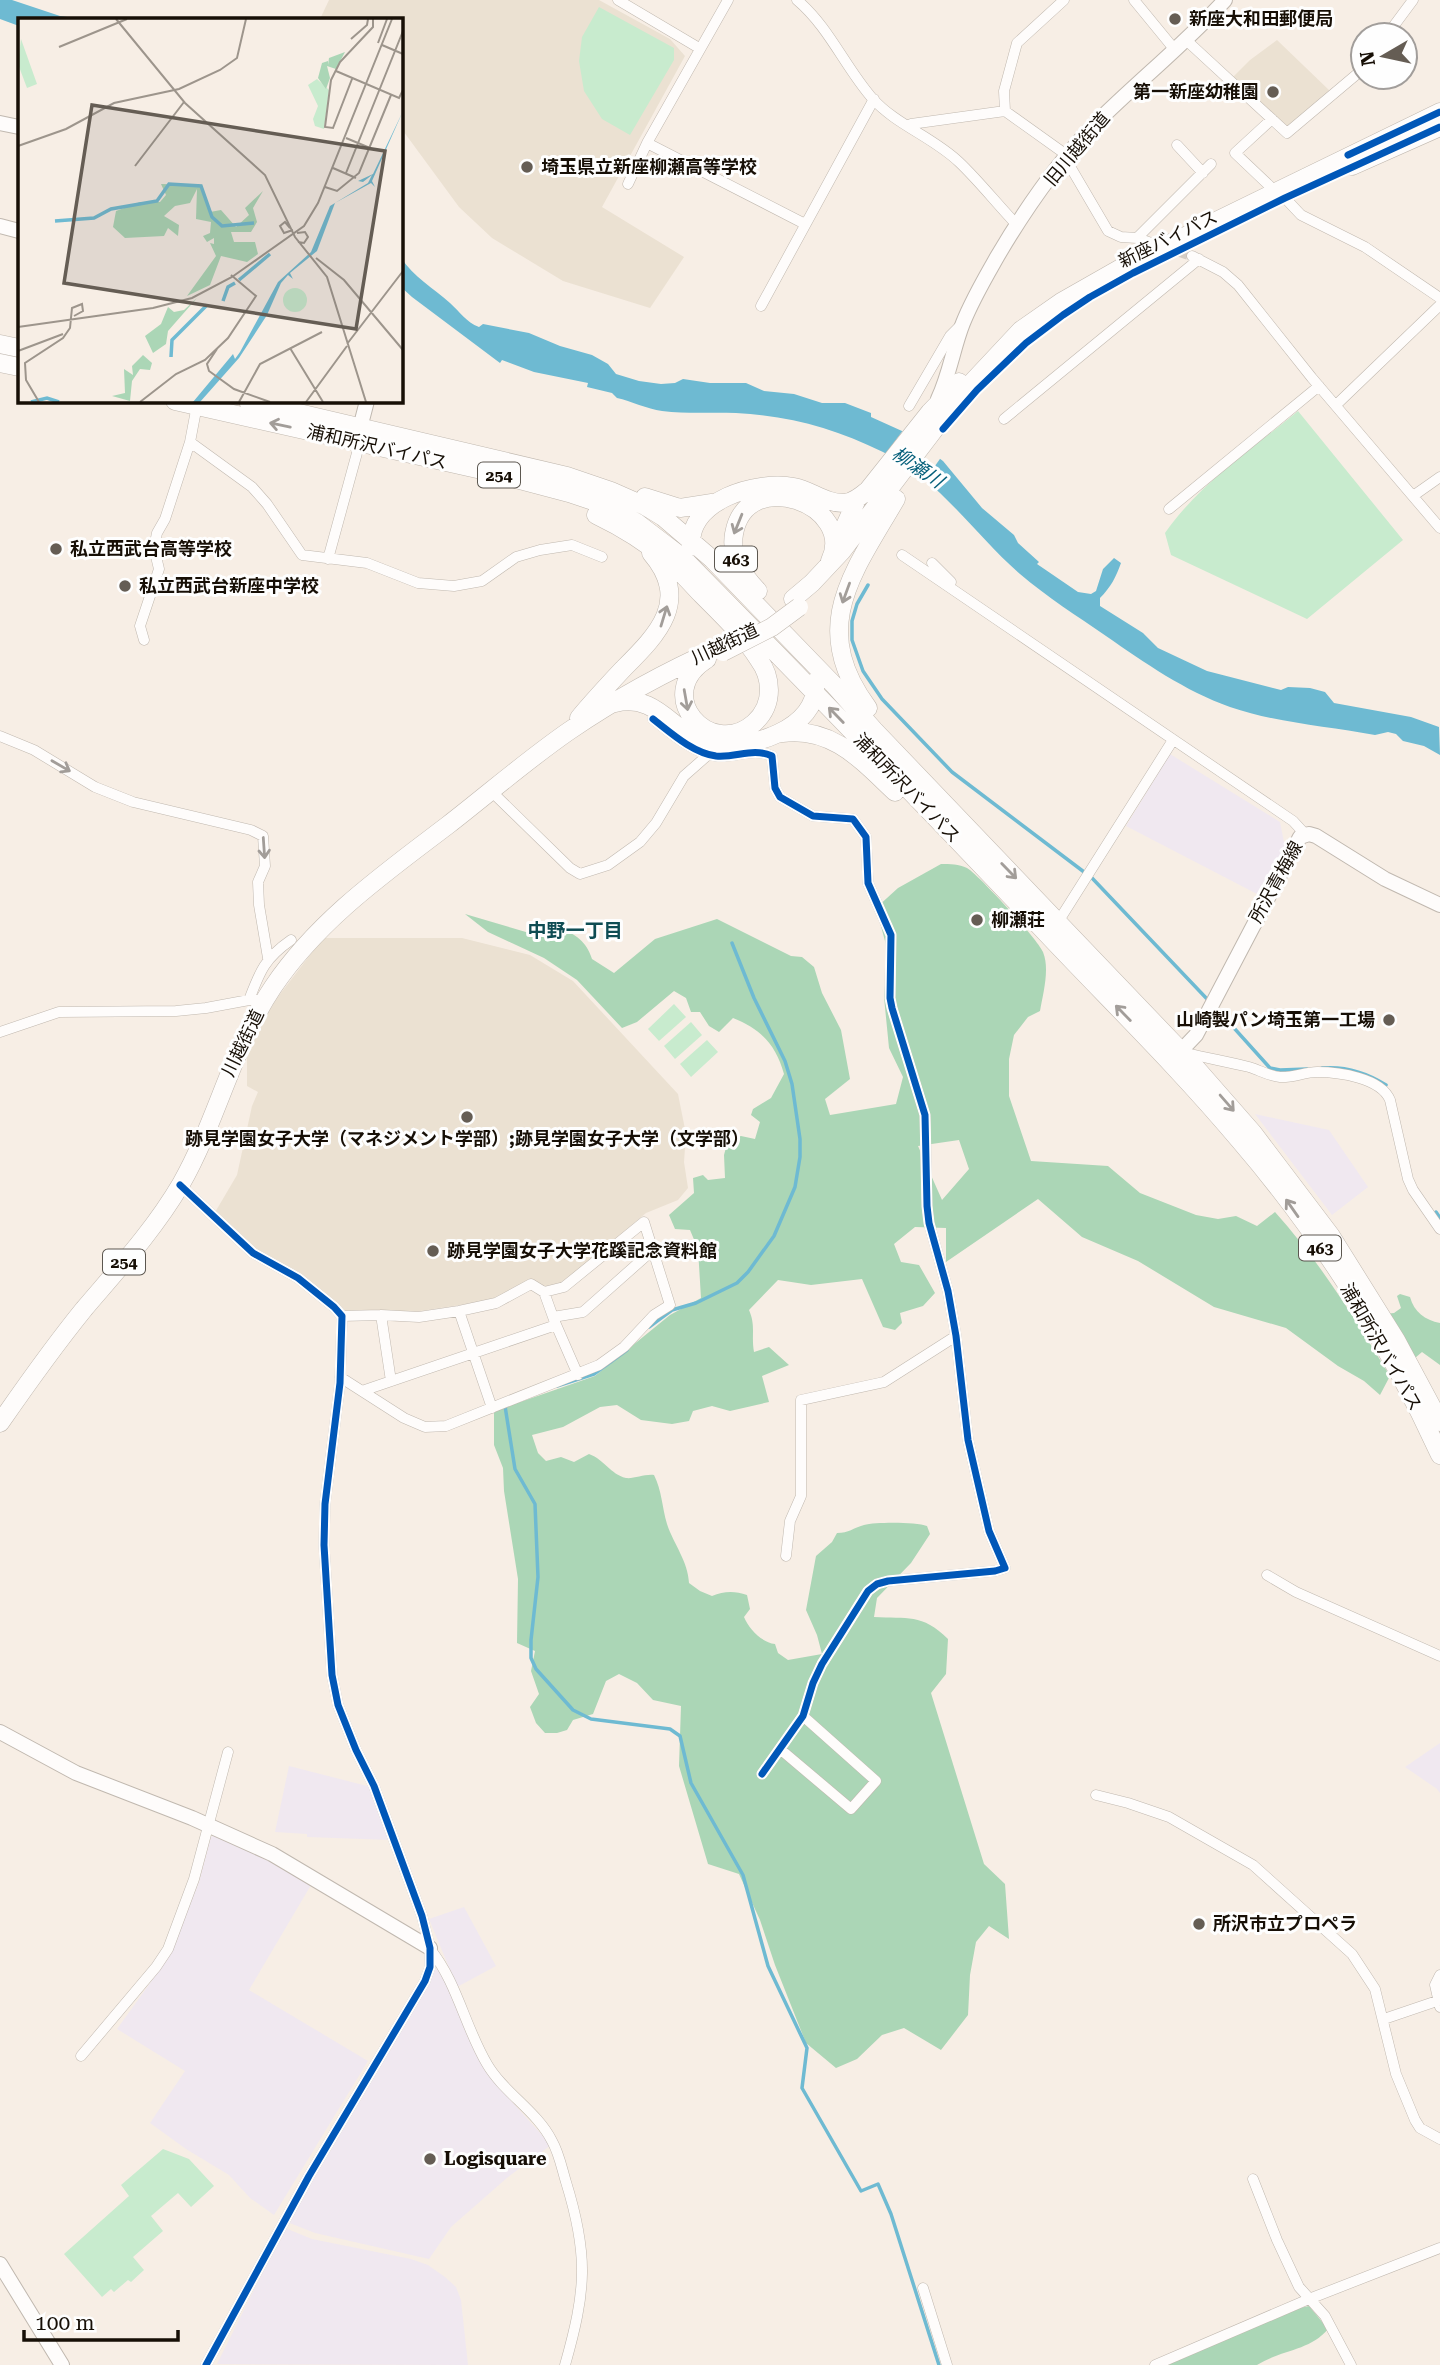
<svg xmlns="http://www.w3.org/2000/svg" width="1440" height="2365" font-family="'Roboto Serif','Noto Sans JP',serif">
	<rect width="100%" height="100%" fill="#f7eee5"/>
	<path fill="#f0e8f0" d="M1170,754L1280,822L1285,847L1259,895L1126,826Z
		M1255,1114L1329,1130L1368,1187L1332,1215Z
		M1440,1743V1793L1437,1789L1405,1767Z
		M289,1766L371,1787L391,1840L307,1837V1834L275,1832Z
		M215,1835L265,1858L311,1885L249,1990L368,2061L274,2215L250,2198L229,2175L186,2149L150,2123L185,2071L117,2029L171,1954L199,1882L211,1837Z
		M464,1907L496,1966L457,1987L429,1919Z
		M436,1969L442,1970L495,2083L551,2145L508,2177L451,2227L429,2259L315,2233L287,2222Z
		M285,2228L312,2239L411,2259L428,2265L445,2277L456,2287L461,2300L468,2365L217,2364Z"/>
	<path fill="#ebe1d2" d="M329,0H599L670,39L685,56L602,207L684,257L650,308L563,281L492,238L459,207L401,128V19H320Z
		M1277,40L1330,91L1286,129L1232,78L1250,60Z
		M323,938H462L530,955L573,981L678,1094L686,1134L684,1162L688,1188L678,1200L646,1213L562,1284L546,1288L532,1279L499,1299L414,1312L345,1311L255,1250L214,1214L237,1175L252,1106L258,1092L247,1086V1047L277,998Z"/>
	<path fill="#c8ebce" d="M599,7L674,48V60L630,135L602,119L584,91L579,61L582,37Z
		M1298,411L1403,540L1307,619L1171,555L1165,533C1199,484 1252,449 1298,411Z
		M674,1004L686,1017L659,1041L648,1029Z
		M691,1022L702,1035L675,1059L664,1046Z
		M707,1040L718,1052L691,1077L680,1064Z
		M163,2149L189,2159L214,2186L191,2207L178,2193L151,2216L163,2231L133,2257L144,2270L131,2282L128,2280L114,2292L111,2289L102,2297L64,2254L129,2196L121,2185Z"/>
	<path fill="#abd6b6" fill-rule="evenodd" d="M941,864C950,864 959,864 967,868C978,874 1038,940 1043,952C1050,969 1043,994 1040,1011L1028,1017L1014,1035L1009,1059V1096L1031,1161L1108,1166L1140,1193L1196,1215L1218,1219L1236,1216L1257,1226L1275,1212C1320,1262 1355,1319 1390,1376L1380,1395L1364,1381L1338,1366L1286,1328L1214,1307L1138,1261L1082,1237L1038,1199L946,1262V1228L915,1227L894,1244L901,1262L919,1265L935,1293L923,1306L900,1313L902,1323L895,1330L883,1327L862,1279L811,1285L778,1280L749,1310C756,1326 751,1335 754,1352L769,1347L789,1365L762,1376L769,1402L730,1411L712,1406L693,1411L689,1421L672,1424L641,1420L617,1405L600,1407L563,1427L532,1435L538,1453L546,1461L561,1457L574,1462L589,1454C605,1460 610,1474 626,1478C634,1479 644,1474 654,1475C662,1491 662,1507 667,1524C674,1545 688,1561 689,1583L700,1591L712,1596C724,1591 735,1591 747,1595L750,1609L744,1617C749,1629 761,1642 775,1644L778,1653L788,1660L822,1654L817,1635L806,1610L816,1556L832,1542L837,1533C849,1533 853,1528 864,1525C876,1522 916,1522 927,1526L930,1534L911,1563L877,1598L874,1617C907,1619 922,1613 948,1639L946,1674L931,1693L984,1864L1005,1884L1009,1939L989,1926L976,1942L970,1975L968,2015L941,2050L904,2028L882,2035L857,2059L836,2068L806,2043L775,1965L760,1920L739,1874L708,1864L679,1766L681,1706L653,1700L637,1683L619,1674L606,1681L593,1714L573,1720L567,1730L557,1733H545L536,1723L530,1707L539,1694L531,1671L535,1651L517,1643L518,1579L504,1491L503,1468L494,1445V1411L595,1376L670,1315L701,1298L698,1249L690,1230L675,1229L669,1215L694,1193L693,1178L703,1175L708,1180L725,1178L724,1155L728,1140L741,1136L755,1139L760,1122L751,1115L753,1109L771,1098L784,1074C776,1045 761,1029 733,1018L719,1032L709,1026L700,1012H691L686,998L674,991L637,1022L622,1028L577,980L544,958L488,932L465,914L553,940L560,927C576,936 586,940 592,959L614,973L655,939L717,919L791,956L802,957L814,967L822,993L841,1030L850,1079L825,1099L830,1115L896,1104L903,1077L889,1048L884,997L888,952L876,908L898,888ZM959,1140L969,1169L942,1200L918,1146Z
		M1400,1294L1410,1297C1414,1312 1425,1320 1440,1323V1365L1422,1352L1415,1358L1385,1314L1394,1313L1401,1308L1397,1296Z
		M1309,2306L1328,2329C1310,2351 1280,2350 1257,2365H1154L1285,2311Z"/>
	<path fill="#6ebad2" d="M0,0H12L60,16L82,19H19V26L0,19Z
		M401,258C414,277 433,288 450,303C460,312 466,322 479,327L483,324L529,333L560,346L592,355L608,364L616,374L639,381L661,384L675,383L683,379L710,383H746L764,391L794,394L822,403H845L871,413V417L902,431L943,461L982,508L1014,535L1018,543L1039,562L1037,564L1078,592L1091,594L1096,591L1103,569L1114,558L1121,563C1116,577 1111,587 1100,598V606L1143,633L1158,648L1207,671L1281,690L1288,687L1310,688L1325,692L1334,703L1411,717L1439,727L1440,755L1424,746L1403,741L1396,734L1388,732L1375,735C1326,726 1277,723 1230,707C1185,691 1145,663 1106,636C1077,616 1047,597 1020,574C975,535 938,478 883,452C834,428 790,416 736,413C711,412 687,414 662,411C647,409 631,401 617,398L612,393L587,387L588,383L534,372L502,360L500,363L412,297L401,287Z"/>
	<path fill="#f7eee5" d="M904,429L942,456L923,483L884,456Z"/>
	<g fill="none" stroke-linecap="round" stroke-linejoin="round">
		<path stroke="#6ebad2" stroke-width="3.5" d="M868,585L857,604L852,621V640L863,671L882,699L952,772L1092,878L1208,1000
			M1216,1008L1270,1068L1280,1070L1307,1069
			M1322,1068C1345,1066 1367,1073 1386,1085
			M1436,1212L1440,1218
			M649,1327L672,1310L696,1303L737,1283L748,1272L774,1236L795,1187L800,1157V1139L792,1084L785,1061L754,998L732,943
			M557,1386L594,1374L627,1350
			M508,1405L505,1406L515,1469L535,1504L538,1577L531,1640V1658L536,1669L573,1710L591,1719L670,1729L680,1736L691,1783L743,1875L768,1966L807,2048L802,2088L861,2191L878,2184L891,2214L939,2365"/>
		<path stroke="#d5cdc4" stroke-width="10" stroke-dasharray="10 5" stroke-linecap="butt" d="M1164,247L1192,256"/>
		<defs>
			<path id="street" d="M618,0L699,48
				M797,0C829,27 845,67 872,98C896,125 933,137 959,162C979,181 997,204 1017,225
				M1134,0L1175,50
				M1387,35L1413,0
				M1186,40L1287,133L1363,69
				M1005,111L1004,91L1017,43L1064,0
				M1272,119L1235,153L1275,191
				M909,127L911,124L1005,111L1068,156
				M647,143L805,224
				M1177,145L1203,173
				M1064,160L1071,168L1108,231L1121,237L1137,238L1154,244
				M628,184L647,143L728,0
				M1285,198L1301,215L1365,247L1440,298
				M1137,238L1211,164
				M1192,256L1223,272L1238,285L1312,378L1440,528
				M761,306L874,99
				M1336,405L1440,305
				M909,406L950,336L959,327
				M1004,419L1199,259
				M190,442L252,487L267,504L302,555L367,563L418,583L454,586L482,581L516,557L540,550L572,545L602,557
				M1413,496L1440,477
				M1169,509L1319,386
				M902,555L1293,821L1305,834
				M328,559L360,442
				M932,563L951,582
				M144,640L140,626L159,569L154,548L157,533L165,519L190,442L197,405
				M653,719C671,733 693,753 716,756C737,758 752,747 772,756L775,788L780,797L813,816L853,819L866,837L868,883L891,935L890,998L892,1008L925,1115L927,1206L929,1223L948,1291L956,1336L968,1440L989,1531L1005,1568L995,1571L888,1581L877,1584L868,1591L822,1664L813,1683L803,1716L762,1774
				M0,736L34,750L95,787L133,802L251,830L263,836L265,866L258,882L259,905L268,958
				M491,791L570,868L580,874L608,865L640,842L656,823L684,776L709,754
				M1058,922L1173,740
				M249,1000C260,971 265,958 291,940
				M0,1032L59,1012L176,1011L206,1008L249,1000H264
				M1186,1053C1207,1058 1228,1062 1249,1067C1259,1070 1269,1076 1280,1077C1292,1078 1305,1072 1317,1072C1339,1072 1381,1078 1390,1100L1408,1179L1413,1190L1440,1229
				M180,1185L253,1253L298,1278L334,1307L342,1316L340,1383L325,1504L324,1545L332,1675L338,1705L356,1750L374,1786L422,1916L430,1948V1967L425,1981L309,2176L206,2365
				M459,1311L492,1408
				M381,1315L391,1381
				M342,1316L381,1315L419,1317L459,1311L496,1303L531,1284L544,1292L553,1317L583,1312L654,1249
				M554,1320L578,1375
				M340,1377L404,1418L425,1427L446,1426L599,1365L624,1347L654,1315L670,1305L644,1222L564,1287L544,1292
				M362,1391L556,1325
				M786,1556L790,1521L801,1496V1400L884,1382L956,1336
				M1267,1575L1296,1592L1440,1656
				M780,1749L851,1809L876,1781L803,1716
				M1096,1795L1128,1803L1169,1817L1253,1865L1352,1954L1375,1989L1396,2074L1415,2120L1420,2128L1440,2139
				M430,1949C457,1982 465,2027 487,2064C504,2093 537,2111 552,2141C559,2153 562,2169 566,2182C589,2256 586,2291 565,2365
				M1440,1975L1435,1985L1440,2007
				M1384,2019L1440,2000
				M81,2056L156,1967L168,1949L194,1879L228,1752
				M1253,2179L1277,2240L1299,2287L1325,2316L1351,2365
				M923,2288L947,2365
				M1155,2365L1309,2299L1440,2248"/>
			<path id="secondary" d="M0,123L19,127
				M0,226L19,231
				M938,399C950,374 953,348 963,323C972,300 985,278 997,257C1024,211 1057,163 1094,125C1137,82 1184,45 1225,0
				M360,428L367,401
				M1174,1058L1196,1035L1300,837L1309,834L1316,836L1385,879L1440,905
				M0,1732L76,1773L192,1818L272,1854L430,1948
				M0,2264L62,2365"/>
			<path id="highway" d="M1352,166L1440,127
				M0,344L19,348
				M0,363L19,367
				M175,401L486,471L569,493L599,503L636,522L683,558C805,682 926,807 1046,933C1111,1002 1179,1068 1240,1141C1320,1234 1389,1343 1440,1455
				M248,401L567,476L611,491L645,506L663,517L712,559L835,686L874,730L1182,1052L1253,1133L1331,1236L1396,1340L1440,1422
				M645,497L680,508L712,503
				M596,515C621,527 647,543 668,561C681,571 691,584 702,595C722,615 744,636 759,660C765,668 769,679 769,690C769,703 764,714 754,723C710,761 651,694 707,659
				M836,546L857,499
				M691,547C688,500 756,480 794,487C811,490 826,504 845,503C854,502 861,496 868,490L930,412L959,382
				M758,591C743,575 730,557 734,534C746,464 857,505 830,561
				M793,599L812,583L842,551L962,393L1021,330L1061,302L1126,265L1440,112
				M615,703C659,692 673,736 711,744C747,751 820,729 815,682
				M868,708C808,627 853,573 896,499
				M579,718C593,701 608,685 623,669C657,635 692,601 651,553
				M782,733C832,726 862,761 895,792
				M0,1423C27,1384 54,1346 84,1309C118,1269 154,1230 181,1184C217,1121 232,1048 273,987C318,920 385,873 448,825C488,794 527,760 569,731C617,698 667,671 721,647"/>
		</defs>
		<use href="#street" stroke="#c0b8af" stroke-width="11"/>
		<use href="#secondary" stroke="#c0b8af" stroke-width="16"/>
		<use href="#highway" stroke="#c0b8af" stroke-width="19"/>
		<use href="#street" stroke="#fefcfb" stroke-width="10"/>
		<use href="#secondary" stroke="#fefcfb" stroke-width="14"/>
		<use href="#highway" stroke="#fefcfb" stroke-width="18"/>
		<defs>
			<path id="highway-bridge" d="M723,652L772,627L799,607"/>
		</defs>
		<use href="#highway-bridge" stroke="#c0b8af" stroke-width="19" stroke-linecap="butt"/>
		<use href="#highway-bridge" stroke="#fefcfb" stroke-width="18"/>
		<defs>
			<path id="cycleway" d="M1348,155L1440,112
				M943,429L977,390L1026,343L1063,315L1090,297L1133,273L1285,198L1440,127
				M653,719C671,733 693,753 716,756C737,758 752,747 772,756L775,788L780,797L813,816L853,819L866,837L868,883L891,935L890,998L892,1008L925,1115L927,1206L929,1223L948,1291L956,1336L968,1440L989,1531L1005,1568L995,1571L888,1581L877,1584L868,1591L822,1664L813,1683L803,1716L762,1774
				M180,1185L253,1253L298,1278L334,1307L342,1316L340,1383L325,1504L324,1545L332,1675L338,1705L356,1750L374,1786L422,1916L430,1948V1967L425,1981L309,2176L206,2365"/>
		</defs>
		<use href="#cycleway" stroke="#fefefe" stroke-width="11"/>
		<use href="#cycleway" stroke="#0057b8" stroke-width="7"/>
	</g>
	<defs><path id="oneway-shaft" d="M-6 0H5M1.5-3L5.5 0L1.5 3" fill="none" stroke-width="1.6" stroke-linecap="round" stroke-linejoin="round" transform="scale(1.75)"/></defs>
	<g stroke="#a29d99">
		<use href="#oneway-shaft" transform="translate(280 425) rotate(-168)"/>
		<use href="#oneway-shaft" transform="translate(738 524) rotate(112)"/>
		<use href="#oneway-shaft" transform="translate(846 593) rotate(110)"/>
		<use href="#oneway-shaft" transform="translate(664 616) rotate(-73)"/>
		<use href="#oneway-shaft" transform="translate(686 700) rotate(80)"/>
		<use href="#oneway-shaft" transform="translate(836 715) rotate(-134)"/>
		<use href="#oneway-shaft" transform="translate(61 766) rotate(30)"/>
		<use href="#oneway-shaft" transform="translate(264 848) rotate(86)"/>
		<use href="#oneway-shaft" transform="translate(1009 871) rotate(46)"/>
		<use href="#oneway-shaft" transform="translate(1123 1013) rotate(-134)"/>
		<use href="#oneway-shaft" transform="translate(1227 1103) rotate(49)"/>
		<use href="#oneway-shaft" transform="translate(1292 1208) rotate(-125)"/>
	</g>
	<g fill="#655d54" stroke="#fefefe" stroke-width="2.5">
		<circle cx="1175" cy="19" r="7"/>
		<circle cx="1273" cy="92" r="7"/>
		<circle cx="527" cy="167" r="7"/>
		<circle cx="56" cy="549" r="7"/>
		<circle cx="125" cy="586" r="7"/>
		<circle cx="977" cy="920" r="7"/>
		<circle cx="1389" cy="1020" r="7"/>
		<circle cx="467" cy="1117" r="7"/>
		<circle cx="433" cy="1251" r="7"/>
		<circle cx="1199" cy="1924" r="7"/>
		<circle cx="430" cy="2159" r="7"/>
	</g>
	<g text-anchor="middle" stroke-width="6" stroke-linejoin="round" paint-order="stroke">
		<g fill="#fefefe" stroke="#5c5750" stroke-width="2">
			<rect x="478" y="462.5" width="42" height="25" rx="5"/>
			<rect x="715" y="546.5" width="42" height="25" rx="5"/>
			<rect x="1299" y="1235.5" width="42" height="25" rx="5"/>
			<rect x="103" y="1249.5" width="42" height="25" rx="5"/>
		</g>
		<g font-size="16" font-weight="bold" fill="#170f06">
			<text x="499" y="481">254</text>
			<text x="736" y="565">463</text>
			<text x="1320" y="1254">463</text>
			<text x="124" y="1268">254</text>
		</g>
		<g font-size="18" font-weight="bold" fill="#170f06" stroke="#fefefe" text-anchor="start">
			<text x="1189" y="25">新座大和田郵便局</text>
			<text x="1259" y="98" text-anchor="end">第一新座幼稚園</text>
			<text x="541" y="173">埼玉県立新座柳瀬高等学校</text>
			<text x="70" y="555">私立西武台高等学校</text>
			<text x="139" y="592">私立西武台新座中学校</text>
			<text x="991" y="926">柳瀬荘</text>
			<text x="1375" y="1026" text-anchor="end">山崎製パン埼玉第一工場</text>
			<text x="467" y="1145" text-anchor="middle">跡見学園女子大学（マネジメント学部）;跡見学園女子大学（文学部）</text>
			<text x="447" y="1257">跡見学園女子大学花蹊記念資料館</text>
			<text x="1213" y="1930">所沢市立プロペラ</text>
			<text x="444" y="2165">Logisquare</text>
		</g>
		<g font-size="18" fill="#170f06" stroke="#fefefe">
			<text transform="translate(1077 149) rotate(-50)" y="6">旧川越街道</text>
			<text transform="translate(1168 239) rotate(-26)" y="6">新座バイパス</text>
			<text transform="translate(377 447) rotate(13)" y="6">浦和所沢バイパス</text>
			<text transform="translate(725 644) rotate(-25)" y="6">川越街道</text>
			<text transform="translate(907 788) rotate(46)" y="6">浦和所沢バイパス</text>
			<text transform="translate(1276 882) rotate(-61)" y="6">所沢青梅線</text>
			<text transform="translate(243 1043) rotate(-64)" y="6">川越街道</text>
			<text transform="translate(1381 1347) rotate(60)" y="6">浦和所沢バイパス</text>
		</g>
		<g font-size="19" font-style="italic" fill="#055f7a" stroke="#fefefe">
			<text transform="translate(918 467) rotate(34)" y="7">柳瀬川</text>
		</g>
		<g font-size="19" font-weight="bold" fill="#0e4c53" stroke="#fefefe">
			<text x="575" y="937">中野一丁目</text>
		</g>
	</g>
	<g transform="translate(18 18)">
		<rect width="385" height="385" fill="#f7eee5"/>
		<path d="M3,21L19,66L9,70L0,46ZM299,61L311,72L306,111L297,108L295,101L300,88L290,67ZM265 282a12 12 0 1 1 24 0a12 12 0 1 1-24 0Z" fill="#c8ebce"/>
		<path d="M327,34L318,51L309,48L312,60L308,71L300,60L304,45L310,43V47L311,40ZM143,166L183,167L192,194L203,192L218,209L231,197L227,190L245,173L235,190L239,204L233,214H213L216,224H237L240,236L229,244L203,238L192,267L169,278L198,238L192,225L196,226V220L189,224L185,218L192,215L193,204L178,201L179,171L172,185L157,188L146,198L161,207L160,218L150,210L146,218L107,220L95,209L98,193L122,184H142L148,177ZM179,280L150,313L148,326L135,335L127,318L143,306L150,289L156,294L166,292ZM125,337L134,345L132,352L122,351L114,363L112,383L94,378L107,375L106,351L115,357L114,348Z" fill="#abd6b6"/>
		<path d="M385,93L354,163L357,169L353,165L317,185L299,233L272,255L275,261L270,257L263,265L249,297L221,340L182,384H175L215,336L217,341L222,334L260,264L293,234L312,188L350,165L354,157L345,164L340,163L355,156Z" fill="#6ebad2"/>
		<path fill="none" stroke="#6ebad2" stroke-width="3.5" d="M37,203L76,200L93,191L139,183L151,166L183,168L194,199L204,208L236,205M221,262L252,236M205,283L210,269L217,265M153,339L154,322L189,287M13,384L29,380L41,384"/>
		<path fill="none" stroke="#9d958c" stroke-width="2" d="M98,1L167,85L247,157L277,219L309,259L348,384M333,21L349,7L350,1M360,25L369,1M364,27L385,36M41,29L109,1M318,53L381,80L385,72M334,61L315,110L307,109L313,62L322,44L355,9V1M328,120L352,130M0,128L48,111L96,85L161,71L202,52L219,40L228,1M117,148L166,84M315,150L338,160M328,155L385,13M307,169L319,173L341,155L373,77M272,210L267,204L262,208L266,215L275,212M279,215L287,214L290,219L286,225L280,224M298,240L326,262L385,332M0,309L135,290L174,280L214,259L286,208L300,185L374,1M329,326L385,253M272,330L305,384M199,331L189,346L191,353L216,371L252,384M0,333L45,316M21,384L8,362L7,345L45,320L52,310L54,290L64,286L65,293L56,298M122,384L158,356L187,342L210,320L238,278L213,257M221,384L242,346L304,314M288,384L329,328"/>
		<path fill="#655d54" fill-opacity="0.15" stroke="#655d54" stroke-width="3.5" d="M74,87L367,133L338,311L46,265Z"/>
		<rect width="385" height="385" fill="none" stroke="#170f06" stroke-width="3.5"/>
	</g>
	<g transform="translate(1384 56) rotate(261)"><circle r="33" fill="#fefefe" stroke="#a29e9b" stroke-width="2"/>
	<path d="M0-5L12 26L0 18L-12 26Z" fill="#655d54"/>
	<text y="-10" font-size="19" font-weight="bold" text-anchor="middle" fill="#170f06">N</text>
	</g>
	<path d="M24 2330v10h154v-10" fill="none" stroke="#170f06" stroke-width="3.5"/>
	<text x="35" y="2330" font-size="21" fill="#170f06" stroke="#fefefe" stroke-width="5" paint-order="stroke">100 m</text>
</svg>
